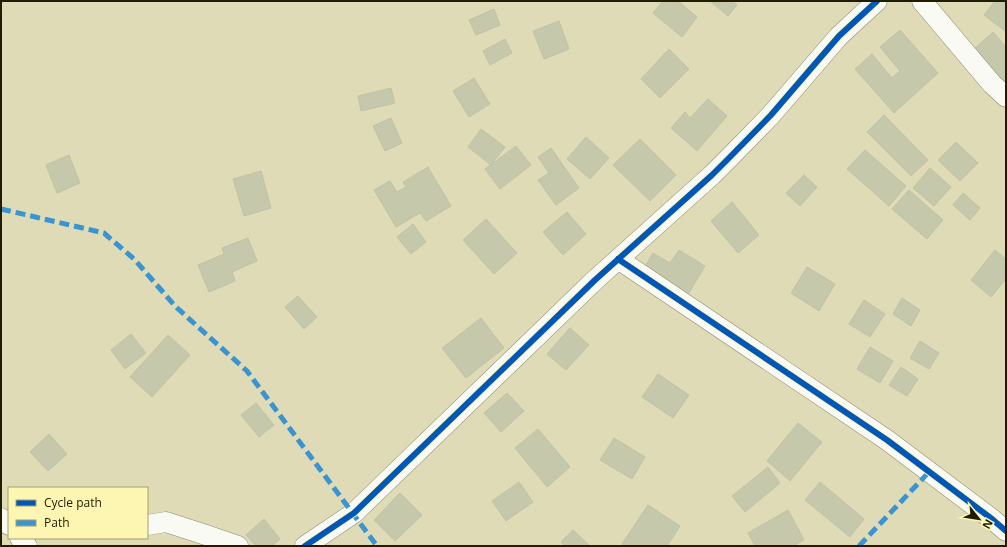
<svg xmlns="http://www.w3.org/2000/svg" width="1007" height="547" font-family="'Open Sans',sans-serif">
	<rect width="100%" height="100%" fill="#dfdbb6"/>
	<path fill="#c6c8ab" stroke="#c0c2a5" d="M663,1H678L697,17L682,37L653,13Z
		M710,1H732L737,5L728,16Z
		M995,1H1006V30L1005,31L984,15Z
		M494,9L500,25L476,35L469,20Z
		M559,21L569,49L544,59L533,31Z
		M900,30L938,73L894,113L855,69L872,54L892,78L900,71L880,47Z
		M993,32L1006,47V80L1001,85L971,52Z
		M505,39L512,53L490,65L483,51Z
		M669,49L689,69L660,98L641,79Z
		M474,78L490,104L469,117L453,91Z
		M391,88L395,103L361,111L358,96Z
		M708,99L727,116L697,151L671,128L685,112L690,118Z
		M884,115L928,160L911,176L867,132Z
		M391,118L402,143L385,151L373,126Z
		M481,129L505,147L491,165L468,147Z
		M586,137L609,158L590,179L567,159Z
		M640,139L676,175L650,201L613,165Z
		M956,142L978,163L960,181L938,160Z
		M516,146L531,165L500,189L485,169Z
		M551,148L579,188L556,205L538,180L549,173L538,157Z
		M865,150L906,186L889,206L847,169Z
		M69,155L80,183L57,193L46,165Z
		M428,167L451,206L426,221L420,213L396,227L374,190L390,181L397,192L406,187L403,182Z
		M930,168L951,187L934,206L913,188Z
		M261,171L271,208L244,216L233,179Z
		M804,175L817,187L800,206L786,193Z
		M909,190L943,220L927,239L892,209Z
		M963,193L980,208L970,220L953,205Z
		M732,202L759,235L738,253L711,221Z
		M567,212L586,234L563,255L543,232Z
		M486,219L517,253L494,274L463,240Z
		M413,224L426,242L411,254L397,237Z
		M248,238L257,261L232,272L235,281L209,292L198,265L224,254L222,248Z
		M679,250L705,266L687,296L644,268L653,253L670,263Z
		M995,250L1006,259V279L991,297L971,280Z
		M807,267L835,284L819,311L791,293Z
		M298,296L317,317L304,329L285,307Z
		M902,298L920,310L911,326L893,314Z
		M864,300L885,314L870,337L849,324Z
		M481,318L504,348L466,378L442,348Z
		M570,328L589,345L566,370L547,354Z
		M131,334L146,353L125,369L111,350Z
		M168,335L190,355L152,397L130,377Z
		M920,341L939,353L929,369L910,358Z
		M870,347L893,361L880,383L857,369Z
		M901,367L918,379L907,396L889,385Z
		M658,374L689,395L673,418L642,397Z
		M507,393L524,411L501,432L484,413Z
		M256,403L274,425L259,437L241,415Z
		M798,423L822,442L790,481L767,461Z
		M538,429L570,467L547,487L515,448Z
		M49,434L67,454L48,471L30,452Z
		M614,438L645,457L632,479L600,460Z
		M768,467L780,483L745,512L732,496Z
		M519,482L533,502L506,521L492,501Z
		M820,482L864,519L850,537L805,500Z
		M400,493L422,515L395,541L374,520Z
		M648,505L680,526L667,546H626L622,544Z
		M788,510L804,540L793,546H755L748,533Z
		M264,519L280,539L272,546H256L246,535Z
		M573,530L590,546H565L561,542Z"/>
	<g fill="none" stroke-linecap="round" stroke-linejoin="round">
		<defs>
			<path id="street" d="M922,1L992,84L1006,97
				M618,259L887,440L992,519L1006,531
				M1,518L9,525
				M147,525L166,522L206,535L238,546
				M20,538L27,546
				M305,546L354,513L595,280L712,175L730,157L771,115L839,36L877,1"/>
		</defs>
		<use href="#street" stroke="#8e8b6d" stroke-width="21"/>
		<use href="#street" stroke="#fafaf4" stroke-width="20"/>
		<path stroke="#3a94d1" stroke-width="5" stroke-dasharray="10 5" stroke-linecap="butt" d="M1,209L104,233L134,259L176,307L247,371L377,546
			M859,546L929,472"/>
		<defs>
			<path id="cycleway" d="M618,259L887,440L992,519L1006,531
				M305,546L354,513L595,280L712,175L730,157L771,115L839,36L877,1"/>
		</defs>
		<use href="#cycleway" stroke="#fdf6b2" stroke-width="8"/>
		<use href="#cycleway" stroke="#0057b8" stroke-width="6"/>
	</g>
	<rect width="1007" height="547" fill="none" stroke="#1f1c02" stroke-width="4"/>
	<rect x="8" y="487" width="140" height="52" fill="#fdf6b2" stroke="#a49f6c"/>
	<rect x="16" y="500" width="20" height="6" fill="#0057b8" stroke="#a49f6c"/>
	<text x="44" y="507" font-size="12" fill="#1f1c02">Cycle path</text>
	<rect x="16" y="520" width="20" height="6" fill="#3a94d1" stroke="#a49f6c"/>
	<text x="44" y="527" font-size="12" fill="#1f1c02">Path</text>
	<g transform="translate(979 519) rotate(120)" stroke="#fdf6b2" stroke-width="3" paint-order="stroke">
	<path d="M0-3L7 15L0 10L-7 15Z" fill="#1f1c02"/>
	<text y="-6" font-size="11" font-weight="bold" text-anchor="middle" fill="#1f1c02">N</text>
	</g>
</svg>
